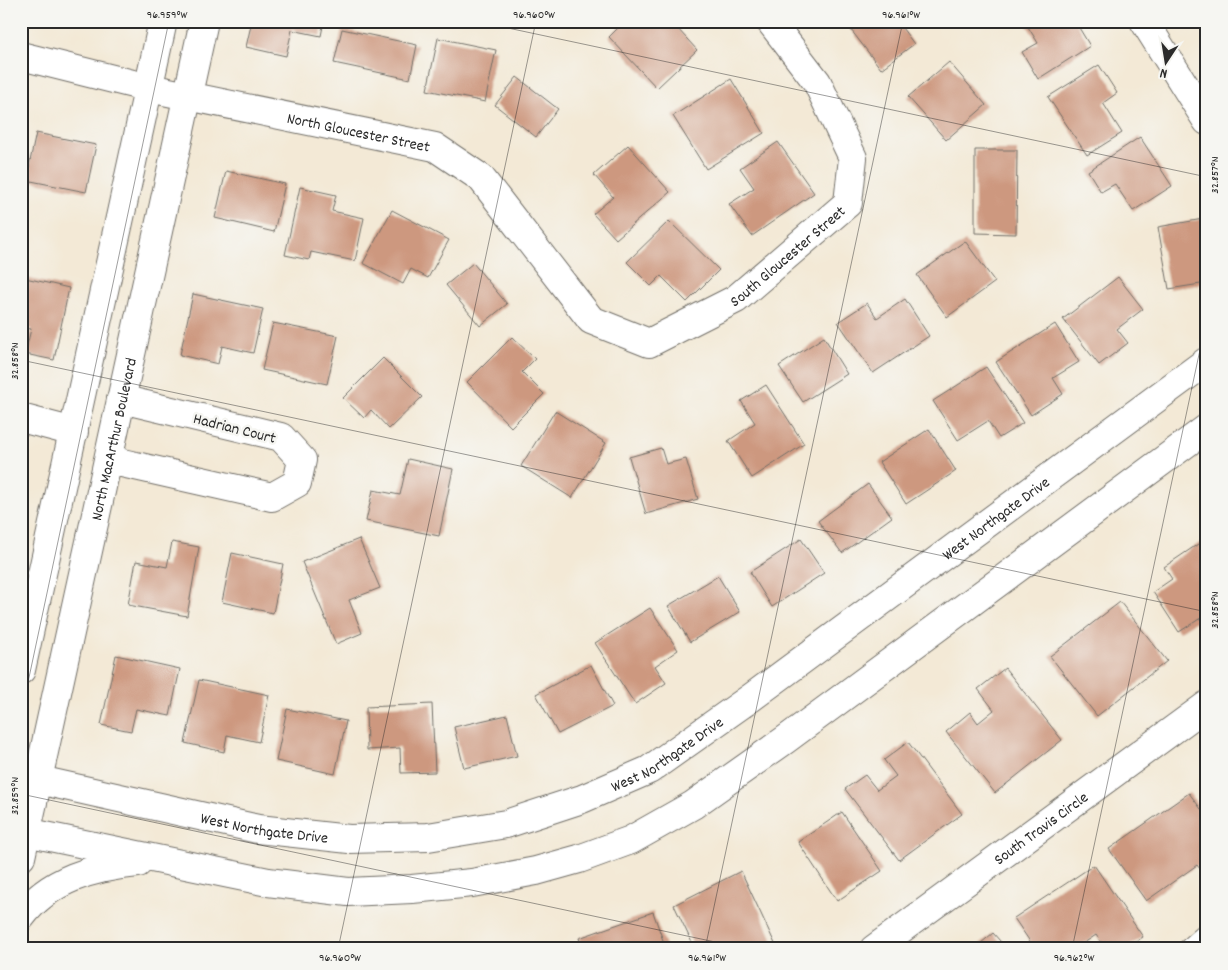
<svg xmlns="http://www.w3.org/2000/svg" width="1228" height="970" font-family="Dekko,sans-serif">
	<rect width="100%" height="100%" fill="#f6f6f2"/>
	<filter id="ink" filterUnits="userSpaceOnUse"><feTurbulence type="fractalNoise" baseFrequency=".02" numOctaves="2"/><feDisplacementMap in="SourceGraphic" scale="10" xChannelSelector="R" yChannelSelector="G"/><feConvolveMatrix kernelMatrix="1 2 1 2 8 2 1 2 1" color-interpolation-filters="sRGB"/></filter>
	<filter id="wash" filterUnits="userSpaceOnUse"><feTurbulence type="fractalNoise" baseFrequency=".0096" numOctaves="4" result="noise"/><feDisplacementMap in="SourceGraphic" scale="20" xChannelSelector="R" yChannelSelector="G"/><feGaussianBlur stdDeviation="1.12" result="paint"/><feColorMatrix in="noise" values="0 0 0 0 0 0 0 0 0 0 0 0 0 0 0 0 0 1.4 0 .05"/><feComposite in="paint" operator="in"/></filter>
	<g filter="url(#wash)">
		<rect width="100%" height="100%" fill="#f3e9d6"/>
		<g id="blocks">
			<path fill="#cd987f" d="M252,21H324L321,36L292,30L286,56L246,47Z
				M625,21H684L677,28L697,50L657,88L609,37Z
				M854,21H897L914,44L881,69L848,26Z
				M1027,21H1075L1090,46L1038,79L1022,52L1038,43L1025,22Z
				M342,29L417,45L410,79L334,63Z
				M438,38L496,50L485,102L427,90Z
				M949,62L986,105L946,140L908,97Z
				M1099,65L1117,93L1103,103L1122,133L1087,155L1048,97Z
				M517,77L558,109L536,137L495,105Z
				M731,79L764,133L706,169L673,116Z
				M36,133L96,145L86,192L26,180Z
				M1140,137L1172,186L1133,211L1115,184L1101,192L1088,171Z
				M778,142L814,193L752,236L729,204L754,188L740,168Z
				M628,145L670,192L616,239L593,214L613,197L594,175Z
				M975,150H1017L1016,234L975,233Z
				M226,171L285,184L274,232L215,218Z
				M300,187L336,195L332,211L364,218L355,261L311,252L309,260L285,255Z
				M392,210L449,240L428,278L411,269L403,284L363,263Z
				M1203,219L1207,241V283L1169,289L1158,227Z
				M669,221L719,270L687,302L661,276L651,286L627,262Z
				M965,241L995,282L947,317L917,275Z
				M473,263L507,304L480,326L446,285Z
				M21,277L69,288L54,360L25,354L31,329L21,327Z
				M1118,277L1143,309L1117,329L1128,343L1099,365L1063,319Z
				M193,294L263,309L253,353L222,346L218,364L180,355Z
				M905,299L929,336L873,373L838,322L867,303L877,318Z
				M273,323L338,336L327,384L262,370Z
				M1055,324L1079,362L1053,378L1063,394L1031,415L996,362Z
				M512,337L535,359L522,372L544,394L511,427L467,382Z
				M824,337L847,374L803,402L779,366Z
				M383,358L422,397L389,429L371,410L364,418L343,398Z
				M986,367L1023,423L999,438L988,421L958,440L933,401Z
				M766,385L804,444L752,478L728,441L755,423L741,401Z
				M555,411L606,443L572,498L521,466Z
				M929,429L956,471L906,504L879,462Z
				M661,448L666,464L686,459L698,499L646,514L629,457Z
				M408,459L453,469L439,536L366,521L373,490L400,495Z
				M868,484L892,517L842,553L818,521Z
				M1207,538V614L1179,632L1153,592L1172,579L1164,567Z
				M359,539L380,588L349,600L362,633L336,644L302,562Z
				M801,539L824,573L772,607L750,572Z
				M172,542L199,547L187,616L128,605L136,561L167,567Z
				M232,553L283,564L273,613L222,602Z
				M718,576L740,612L690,642L668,606Z
				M1120,602L1167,661L1097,716L1050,656Z
				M650,608L678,650L655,666L666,683L635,704L595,643Z
				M116,655L180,669L170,716L136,709L131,731L101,725Z
				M591,665L613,706L558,734L536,694Z
				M1005,668L1062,740L995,793L946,732L970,712L978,723L994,710L978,689Z
				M199,680L269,695L259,742L227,735L224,752L185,743Z
				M432,704L435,772L401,773L400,748L367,750L366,707Z
				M287,709L346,721L335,774L276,761Z
				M507,715L517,756L464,768L454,727Z
				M908,742L962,814L899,860L845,789L865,775L877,790L896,776L884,760Z
				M1189,793L1207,817V878L1197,865L1146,901L1109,849Z
				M842,812L882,871L837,901L798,842Z
				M1094,865L1143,937L1125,949H1106L1096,935L1075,949H1035L1014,918Z
				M741,871L776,946L769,949H695L674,905Z
				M653,912L666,949H583L579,938Z
				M993,933L1007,949H974Z"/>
		</g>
	</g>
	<g filter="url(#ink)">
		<use href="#blocks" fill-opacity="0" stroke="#716e67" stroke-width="1"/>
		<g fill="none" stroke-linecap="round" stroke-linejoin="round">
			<defs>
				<path id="lane" d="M1184,949L1207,929"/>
				<g id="street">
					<path d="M1144,21L1207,121"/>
					<path id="s1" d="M21,56L149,88L435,147L481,178L591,320L649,343L736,299L848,203L853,158L817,82L770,21"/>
					<path d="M21,418L74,432"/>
					<path d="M109,460L272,497L297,483L302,460L281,437L121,399"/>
					<path id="s2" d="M874,949L1207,705"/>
				</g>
				<g id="secondary">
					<path d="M21,670L163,21"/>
					<path id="s3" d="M21,776L258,829L349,839L428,837L506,824L582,799L649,770L752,697L1207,361"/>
					<path d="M21,831L268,882L348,892L412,889L472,883L536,871L579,859L631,840L693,805L785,740L1207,428"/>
					<path id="s4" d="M21,857L204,21"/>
					<path d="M21,917C49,879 94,867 138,863"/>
				</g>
			</defs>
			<use href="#lane" stroke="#716e67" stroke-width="16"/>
			<use href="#street" stroke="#716e67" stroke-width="30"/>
			<use href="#secondary" stroke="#716e67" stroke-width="30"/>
			<use href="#lane" stroke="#fff" stroke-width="14"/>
			<use href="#street" stroke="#fff" stroke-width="28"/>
			<use href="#secondary" stroke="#fff" stroke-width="28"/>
		</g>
	</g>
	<path fill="none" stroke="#2b2b2b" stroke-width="1" stroke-opacity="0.45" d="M475,21L1207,177M21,360L1207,612M21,715L169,21M21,794L748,949M338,949L536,21M705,949L903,21M1072,949L1207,317"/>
	<g text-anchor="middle" stroke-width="5" stroke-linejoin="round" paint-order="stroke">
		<g font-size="16" fill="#2b2b2b" stroke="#f6f6f2">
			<text dy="6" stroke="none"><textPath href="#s1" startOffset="346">North Gloucester Street</textPath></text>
			<text dy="6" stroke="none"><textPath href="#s1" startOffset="886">South Gloucester Street</textPath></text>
			<text transform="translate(235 427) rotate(14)" y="6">Hadrian Court</text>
			<text dy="6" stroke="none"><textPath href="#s4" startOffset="428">North MacArthur Boulevard</textPath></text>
			<text dy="6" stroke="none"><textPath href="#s3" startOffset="1074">West Northgate Drive</textPath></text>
			<text dy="6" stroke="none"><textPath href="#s3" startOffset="669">West Northgate Drive</textPath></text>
			<text dy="6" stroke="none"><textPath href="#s3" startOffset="249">West Northgate Drive</textPath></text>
			<text dy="6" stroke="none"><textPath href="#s2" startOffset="206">South Travis Circle</textPath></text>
		</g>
	</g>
	<rect width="1228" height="970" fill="none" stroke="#f6f6f2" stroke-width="55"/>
	<g transform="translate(1166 62) rotate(192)" stroke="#f6f6f2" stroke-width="4" paint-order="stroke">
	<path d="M0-4L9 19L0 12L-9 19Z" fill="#2b2b2b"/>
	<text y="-8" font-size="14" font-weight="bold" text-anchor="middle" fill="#2b2b2b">N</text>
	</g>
	<rect x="28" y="28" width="1172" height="914" fill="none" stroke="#2b2b2b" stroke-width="2"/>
	<g font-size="12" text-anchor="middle" fill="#2b2b2b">
		<text x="167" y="18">96.959°W</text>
		<text x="534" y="18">96.960°W</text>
		<text x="901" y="18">96.961°W</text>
		<text transform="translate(1214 175) rotate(-90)" y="4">32.857°N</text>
		<text transform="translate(14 361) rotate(-90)" y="4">32.858°N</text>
		<text transform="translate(1214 610) rotate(-90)" y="4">32.858°N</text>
		<text transform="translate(14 796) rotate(-90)" y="4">32.859°N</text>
		<text x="340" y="961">96.960°W</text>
		<text x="707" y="961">96.961°W</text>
		<text x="1074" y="961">96.962°W</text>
	</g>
</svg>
